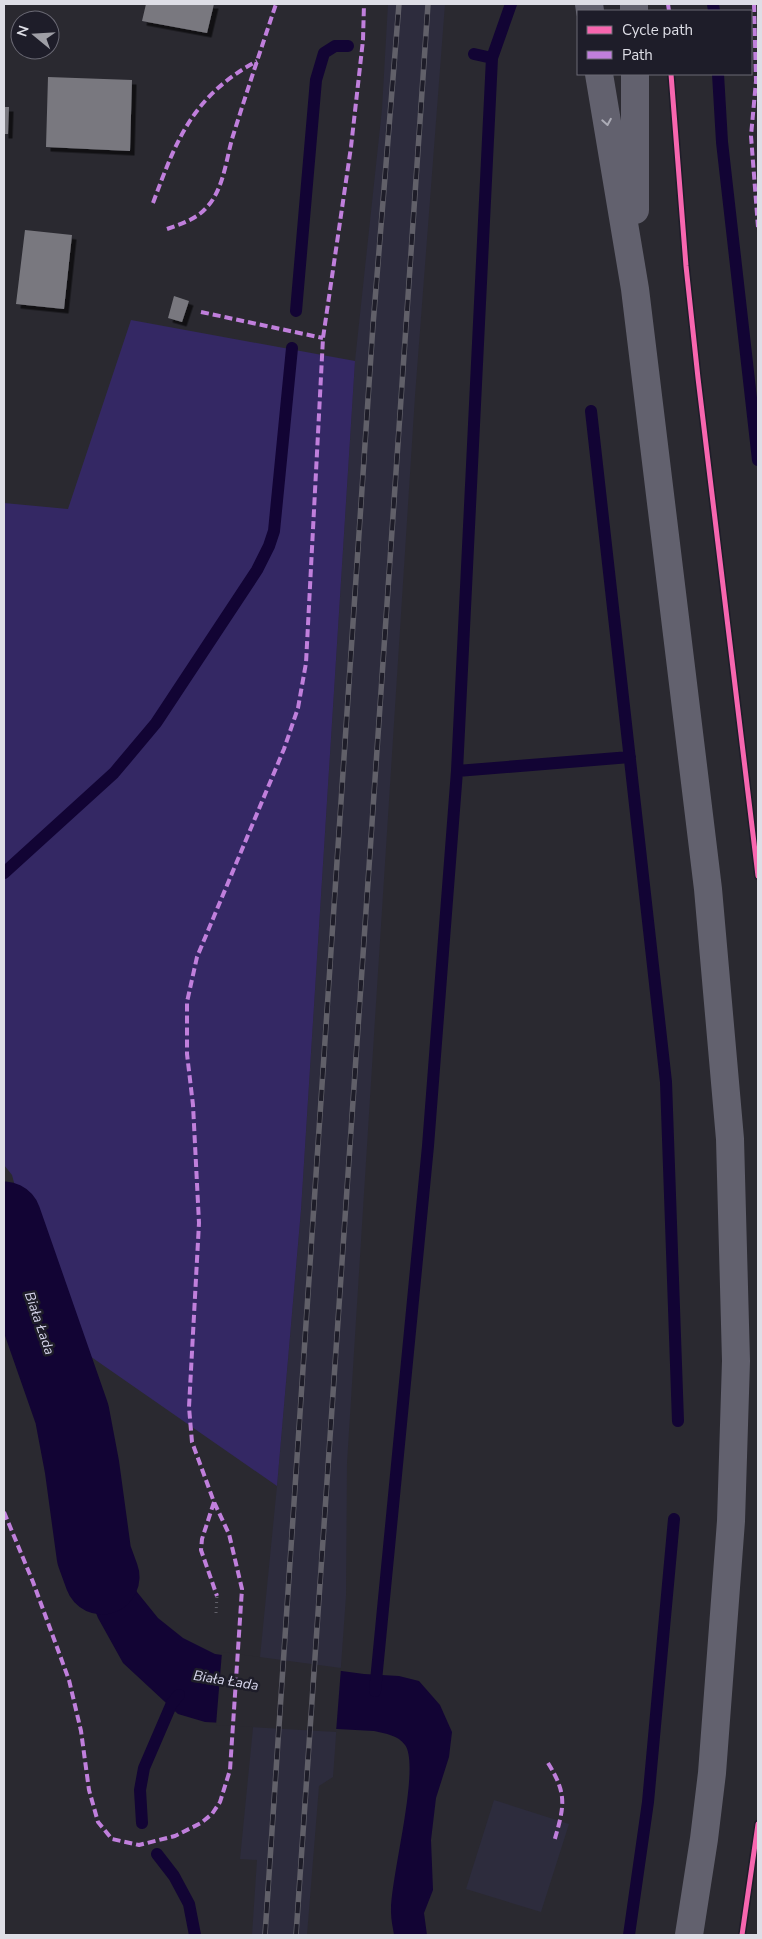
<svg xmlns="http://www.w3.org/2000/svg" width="762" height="1939" font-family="'Nunito Sans',sans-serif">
	<defs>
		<filter id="shadow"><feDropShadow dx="4.5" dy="4.5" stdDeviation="0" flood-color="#0009"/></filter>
	</defs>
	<rect width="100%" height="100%" fill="#2a2930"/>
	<path fill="#2d2c3d" d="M388,4H445L415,396L375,1019L347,1463L346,1596L333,1777L319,1786L307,1935H252L257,1860L240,1859L277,1486L301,1210L355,361L382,109Z
		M494,1800L569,1824L541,1912L466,1889Z"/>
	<path fill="#342864" d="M131,320L355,361L301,1210L277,1486L74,1345L65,1302L29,1239L12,1175L4,1165V503L68,509Z"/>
	<path fill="#120434" d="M96,1471L106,1535L120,1564L137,1592L158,1618L183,1638L215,1654L364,1674L399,1676L419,1681L440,1705L452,1732L449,1757L436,1798L431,1840L433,1890L424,1913L427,1935H394C393,1928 391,1920 391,1912C390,1879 421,1767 405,1745C398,1735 386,1734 374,1731L205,1722L178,1714L123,1663L98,1618L83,1581L64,1481Z"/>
	<path fill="#2a2930" d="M222,1652L341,1668L336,1732L216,1725Z"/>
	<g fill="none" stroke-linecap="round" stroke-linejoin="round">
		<path stroke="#120434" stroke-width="12" d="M713,4L714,11
			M474,54L492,58
			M718,74L722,142L758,460
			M296,311L316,80L324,53L335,46H348
			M591,411L666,1082L678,1421
			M457,771L630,757
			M4,873L114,773L156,723L257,570L269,546L274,531L292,348
			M375,1691L428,1146L457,771L492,58L511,4
			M142,1823L140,1790L144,1768L172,1703L179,1695
			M157,1854L174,1876L189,1904L195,1935
			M629,1935L648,1802L674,1519"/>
		<path stroke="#120434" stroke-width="75" d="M4,1219L72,1414L82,1467L94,1555L102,1577"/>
	</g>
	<path fill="#79787f" filter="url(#shadow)" d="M146,4H214L207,33L142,21Z
		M48,77L132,80L130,151L46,147Z
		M4,107H9L8,134H4Z
		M25,230L72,235L64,309L16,304Z
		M174,296L189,301L182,322L168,318Z"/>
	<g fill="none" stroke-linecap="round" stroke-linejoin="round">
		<path stroke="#616069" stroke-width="3" stroke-dasharray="1 4" stroke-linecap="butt" d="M216,1613L217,1596"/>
		<path stroke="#62616e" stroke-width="28" d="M589,4L590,11
			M634,4V11
			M599,74L635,289L708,889L730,1139L736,1361L731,1521L712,1773L704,1839L689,1935
			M635,74V210"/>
		<defs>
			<path id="rail" d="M265,1935L373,325L399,4
				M296,1935L428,4"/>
		</defs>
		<use href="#rail" stroke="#616069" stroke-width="5.5"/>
		<use href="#rail" stroke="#1e1d29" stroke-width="4" stroke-dasharray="11" stroke-linecap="butt"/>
		<path stroke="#c07fdc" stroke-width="4" stroke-dasharray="8 4" stroke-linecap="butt" d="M668,4L669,11
			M754,4L756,81L751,136L758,227
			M153,203C177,138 193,96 257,61
			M167,229C181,224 197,219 207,207C223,190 226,161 232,139C246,94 261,49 276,4
			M201,312L323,338
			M214,1502L202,1539L201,1550L217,1596
			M4,1512L33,1582L69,1680L81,1731L89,1790L98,1822L112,1839L139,1845L175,1836L201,1823L212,1814L220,1802L230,1770L242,1589L229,1534L214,1502L192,1442L189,1407L199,1223L193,1105L187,1054V1002L197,957L284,749L298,708L306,663L323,338L351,147L363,40L364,4
			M548,1763C568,1795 564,1807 554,1842"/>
		<defs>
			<path id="cycleway" d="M671,74L686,266L698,378L758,876
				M742,1935L758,1824"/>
		</defs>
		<use href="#cycleway" stroke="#1e1d29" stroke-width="8"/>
		<use href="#cycleway" stroke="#f766af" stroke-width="5"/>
	</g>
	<defs><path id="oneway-chevron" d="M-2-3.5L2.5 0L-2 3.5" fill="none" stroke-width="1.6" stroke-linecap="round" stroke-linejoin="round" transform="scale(1.25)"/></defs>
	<use stroke="#acacb6" href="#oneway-chevron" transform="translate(607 122) rotate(80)"/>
	<g text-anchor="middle" stroke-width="5" stroke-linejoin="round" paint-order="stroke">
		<g font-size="14" font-style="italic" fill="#d8d7ed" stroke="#1e1d29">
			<text transform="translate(40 1323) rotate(71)" y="5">Biała Łada</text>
			<text transform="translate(226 1680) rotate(9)" y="5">Biała Łada</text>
		</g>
	</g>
	<rect width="762" height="1939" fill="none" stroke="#dedee6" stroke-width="10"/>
	<rect x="577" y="10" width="175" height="65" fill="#1e1d29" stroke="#6b6a75"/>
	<rect x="587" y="26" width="25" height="8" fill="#f766af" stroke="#6b6a75"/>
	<text x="622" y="35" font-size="15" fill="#dedee6">Cycle path</text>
	<rect x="587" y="51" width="25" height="8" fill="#c07fdc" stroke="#6b6a75"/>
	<text x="622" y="60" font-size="15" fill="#dedee6">Path</text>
	<g transform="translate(35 35) rotate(288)"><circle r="24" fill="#1e1d29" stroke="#6b6a75"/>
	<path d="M0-4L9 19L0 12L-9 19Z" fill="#9f9fa6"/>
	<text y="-8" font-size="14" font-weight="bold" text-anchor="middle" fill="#dedee6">N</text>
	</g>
</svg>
